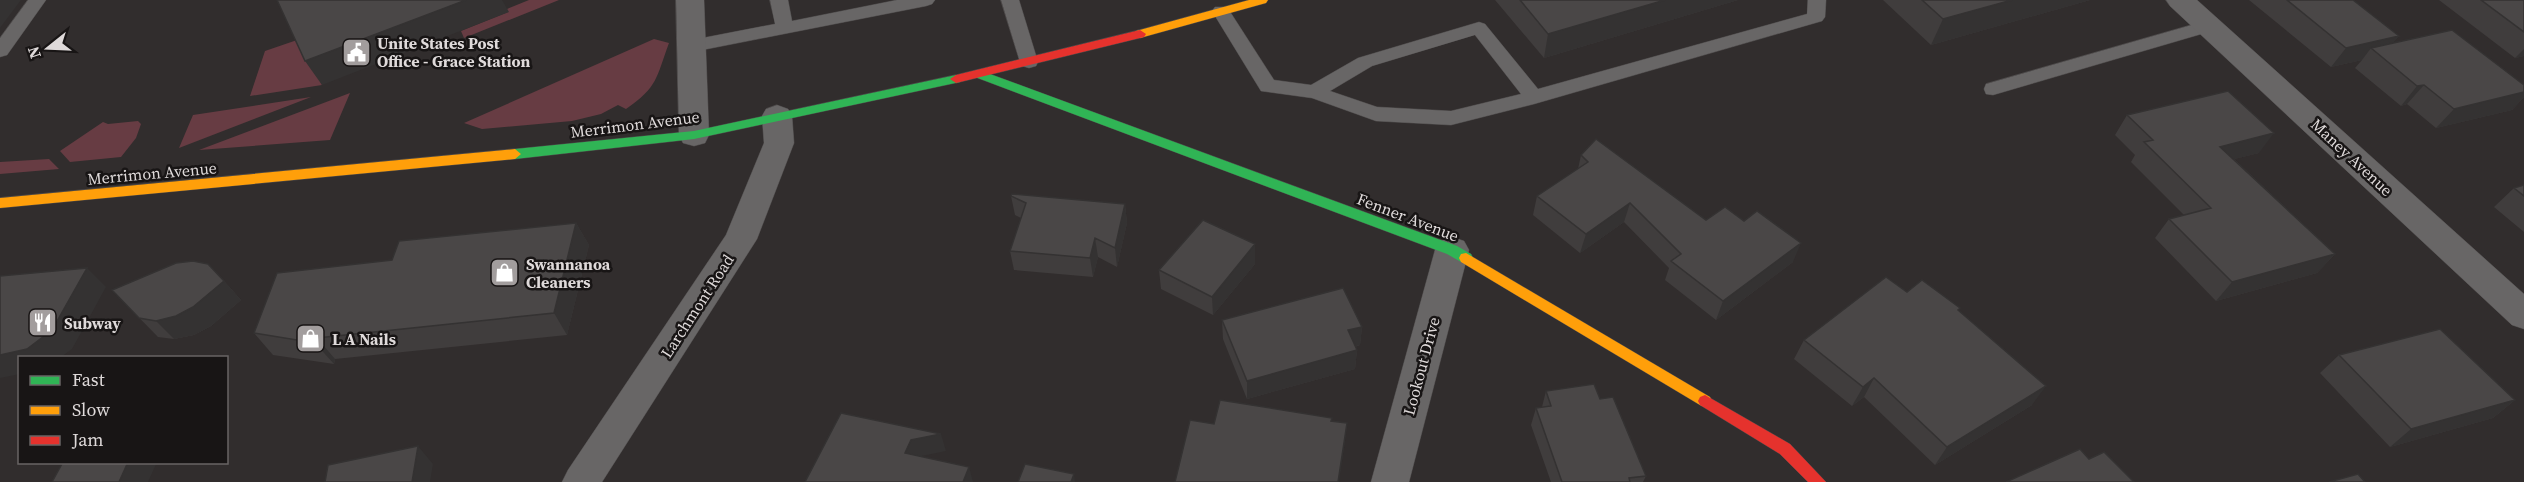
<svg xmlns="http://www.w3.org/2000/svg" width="2524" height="482" font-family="'Source Serif 4',serif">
	<rect width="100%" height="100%" fill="#312d2d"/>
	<path fill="#673c43" d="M529,0H559L464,38L461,31L508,12L507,9Z
		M300,39L322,85L250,96L265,51Z
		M654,39L669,43C656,78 658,87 626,109L618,105L601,114L572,121L482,129L464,123Z
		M350,93L330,140L199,150Z
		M311,97L179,148L193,115Z
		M138,121L141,124L136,138L121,157L70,162L60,151L103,122L108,124Z
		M49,159L59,169L0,174V162Z"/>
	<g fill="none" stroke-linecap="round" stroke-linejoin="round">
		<defs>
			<path id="lane" d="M28,0H46L7,55L0,57V38Z
				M770,0H788L792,21L897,0H935L932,4L926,6L692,52L685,50L683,46L685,42L692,40L775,24Z
				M1001,0H1019L1038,62L1036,66L1029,68L1022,66L1020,62Z
				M1808,0H1826L1825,17L1822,21L1534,104L1451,125L1376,121L1312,98L1261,91L1212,11L1215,7H1227L1274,80L1311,85L1358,58L1479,22L1485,24L1538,89L1807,14ZM1475,35L1521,94L1451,111L1377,107L1330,91L1372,66Z
				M2209,20L2215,22L2218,26L2215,30L1993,95L1986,94L1984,89L1986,84Z"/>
			<path id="street" d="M676,0H704L709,135L705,143L694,146L683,143L679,135Z
				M2166,0H2197L2524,294V329L2512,325L2170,6Z
				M777,105L788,109L792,116L794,143L757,239L602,482H562L568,470L726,235L764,143L762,116L766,109Z
				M1452,237L1464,241L1469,250L1409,482H1371L1435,250L1440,241Z"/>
			<path id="fast" d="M979,70L1457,246L1471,254L1473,258L1471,262H1461L1447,254L975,77L973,74L975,71Z
				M956,75L962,79L960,82L694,139L515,159L509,154L515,149L694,131Z"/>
			<path id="slow" d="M1249,0H1268L1266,3L1140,38L1134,34L1136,31Z
				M515,149L521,154L515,159L0,208V198Z
				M1466,253L1710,397L1712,401L1710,405L1705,407L1700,405L1461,262L1459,258L1461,254Z"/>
			<path id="jam" d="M1140,30L1146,34L1144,37L956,83L950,79L956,75Z
				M1705,395L1790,444L1826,482H1808L1780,454L1700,405L1698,401L1700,397Z"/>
		</defs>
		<use href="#lane" stroke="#4c4949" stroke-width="1"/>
		<use href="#street" stroke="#4c4949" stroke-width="1"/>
		<use href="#fast" stroke="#4c4949" stroke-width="1"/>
		<use href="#slow" stroke="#4c4949" stroke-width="1"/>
		<use href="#jam" stroke="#4c4949" stroke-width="1"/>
		<use href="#lane" fill="#686666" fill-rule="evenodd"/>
		<use href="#street" fill="#686666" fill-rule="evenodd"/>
		<use href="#fast" fill="#30b455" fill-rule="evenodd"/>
		<use href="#slow" fill="#ff9f0a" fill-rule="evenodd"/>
		<use href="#jam" fill="#e5322d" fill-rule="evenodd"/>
	</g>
	<path fill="#403d3d" d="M1495,0H1738L1544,58Z
		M1883,0H2090L1931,45Z
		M2249,0H2353L2399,36L2392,43L2524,85V97L2512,110L2436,128L2407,104L2401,106L2355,68L2362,60L2331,67Z
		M2439,0H2524V56L2515,58Z
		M2127,115L2259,153L2234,159L2335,254L2317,273L2216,301L2155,238L2169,219L2184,215L2131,162L2135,155L2115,135Z
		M1581,155L1706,220L1793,262L1716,320L1665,280L1669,268L1624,222L1580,253L1533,215L1537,196L1578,169Z
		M2524,185V232L2494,207L2514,188Z
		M1011,196L1125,204L1127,223L1117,267L1098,257L1093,277L1014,270L1010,251L1021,218L1015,215Z
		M576,223L589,245L567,335L335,359L334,364L273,355L254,333Z
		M1255,244V264L1213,315L1161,289L1159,270Z
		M224,281L241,300L211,326L194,335L174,339L158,337L112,290Z
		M1959,311L2032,405L1935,465L1864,397L1852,406L1794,359L1804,340Z
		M1222,320L1362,327L1360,345L1355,347L1357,350L1355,369L1247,399L1223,339Z
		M2339,355L2515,400L2493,418L2390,447L2320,373Z
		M1546,391L1600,399L1646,476L1643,482H1551L1531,425L1536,408L1542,407Z"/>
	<path fill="#343232" d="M0,0H21L0,28Z
		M466,0H502L509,12L322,85L305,61Z
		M1665,0H1738L1544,58L1548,34Z
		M2012,0H2090L1931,45L1943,19Z
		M2399,36L2383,55L2371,48L2362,60L2331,67L2346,48Z
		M2524,49V56L2515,58Z
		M2424,85L2407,104L2401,106L2417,86Z
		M2524,92V97L2512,110L2436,128L2454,109Z
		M2274,133L2259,153L2206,166L2220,147Z
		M1630,203L1624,222L1580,253L1586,234Z
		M1125,204L1127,223L1117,267L1115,248Z
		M576,223L589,245L567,335L554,313Z
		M1095,238L1098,257L1093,277L1090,258Z
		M1801,243L1793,262L1716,320L1723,301Z
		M1255,244V264L1213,315L1212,297Z
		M2335,254L2317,273L2216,301L2232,282Z
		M87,268L106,287L72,349L61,357H20V374L0,378V355Z
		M224,281L241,300L211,326L194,335L174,339L156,321Z
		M1362,327L1360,345L1346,349L1348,330Z
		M317,338L335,359L334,364L315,343Z
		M1357,350L1355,369L1247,399V381Z
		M1874,378L1864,397L1852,406L1863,387Z
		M2046,386L2032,405L1935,465L1947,447Z
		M2515,400L2493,418L2390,447L2411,429Z
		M1347,423L1345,441L1339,482H1338Z
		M941,434L946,451L917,457L905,453L911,440Z
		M418,446L433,464L430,482H412Z
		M128,462H157L148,482H119Z
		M969,467L973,482H963Z
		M1074,474L1075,482H1071Z"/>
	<path fill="#4a4747" stroke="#343232" stroke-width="1.5" d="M277,0H466L305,61Z
		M1520,0H1665L1548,34Z
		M1922,0H2012L1943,19Z
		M2287,0H2353L2399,36L2346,48Z
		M2481,0H2524V32Z
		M2452,30L2524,85V92L2454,109L2424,85L2417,86L2371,48Z
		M2228,91L2274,133L2220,147L2335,254L2232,282L2169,219L2211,208L2144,142L2153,140L2127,115Z
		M1596,139L1706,220L1725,207L1744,221L1757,211L1801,243L1723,301L1671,261L1681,254L1630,203L1586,234L1537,196L1588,162L1581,155Z
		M2524,185V196L2514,188Z
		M1012,194L1125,204L1115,248L1095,238L1090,258L1010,251L1026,203L1011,196Z
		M1203,220L1255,244L1212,297L1159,270Z
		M576,223L554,313L317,338L315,343L254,333L277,273L392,260L399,241Z
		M193,261L208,264L224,281L193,307L176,316L156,321L139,318L112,290L176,263Z
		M87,268L52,330L27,349L0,355V276Z
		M1886,277L1907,292L1922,280L1960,308L1958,310L2046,386L1947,447L1874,378L1863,387L1804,340Z
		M1343,288L1362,327L1348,330L1357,350L1247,381L1222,320Z
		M2440,329L2515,400L2411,429L2339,355Z
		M1594,384L1600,399L1613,397L1646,476L1629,478L1630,482H1562L1536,408L1551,406L1546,391Z
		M1220,400L1332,418L1331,421L1347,423L1338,482H1175L1190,420L1214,424Z
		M841,413L941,434L911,440L905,453L969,467L963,482H805Z
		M418,446L412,482H325L328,465Z
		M2080,449L2089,459L2104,452L2134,482H2006Z
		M63,462H128L119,482H52Z
		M1025,464L1074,474L1071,482H1018Z
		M2358,474L2365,482H2329Z"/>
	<defs>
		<symbol id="civic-square" viewBox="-11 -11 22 22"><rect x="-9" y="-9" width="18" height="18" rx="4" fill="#a29d9d" stroke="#181515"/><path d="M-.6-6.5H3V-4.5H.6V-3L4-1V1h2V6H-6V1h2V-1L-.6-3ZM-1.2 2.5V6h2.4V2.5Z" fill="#fff"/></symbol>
		<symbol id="shop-square" viewBox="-11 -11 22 22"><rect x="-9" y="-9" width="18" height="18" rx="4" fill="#a29d9d" stroke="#181515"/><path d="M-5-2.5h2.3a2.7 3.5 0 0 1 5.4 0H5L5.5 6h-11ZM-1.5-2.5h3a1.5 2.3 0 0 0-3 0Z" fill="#fff"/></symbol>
		<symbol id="restaurant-square" viewBox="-11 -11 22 22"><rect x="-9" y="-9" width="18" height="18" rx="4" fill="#a29d9d" stroke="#181515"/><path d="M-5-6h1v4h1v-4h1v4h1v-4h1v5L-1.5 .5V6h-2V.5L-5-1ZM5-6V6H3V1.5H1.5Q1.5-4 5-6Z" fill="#fff"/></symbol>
	</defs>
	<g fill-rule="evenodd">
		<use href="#civic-square" x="340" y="36" width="33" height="33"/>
		<use href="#shop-square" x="488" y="256" width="33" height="33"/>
		<use href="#restaurant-square" x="26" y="306" width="33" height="33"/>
		<use href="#shop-square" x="294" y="322" width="33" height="33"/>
	</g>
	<g text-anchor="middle" stroke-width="5" stroke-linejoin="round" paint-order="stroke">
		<g font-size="16" font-weight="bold" fill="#dfdada" stroke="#181515" text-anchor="start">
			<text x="377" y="49">Unite States Post<tspan x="377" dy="18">Office - Grace Station</tspan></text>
			<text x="526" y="270">Swannanoa<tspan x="526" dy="18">Cleaners</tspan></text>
			<text x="64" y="329">Subway</text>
			<text x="332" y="345">L A Nails</text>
		</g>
		<g font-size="16" fill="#dfdada" stroke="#181515">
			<text transform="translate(635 124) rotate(-7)" y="6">Merrimon Avenue</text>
			<text transform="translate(2352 157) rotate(43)" y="6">Maney Avenue</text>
			<text transform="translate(152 173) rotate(-5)" y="6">Merrimon Avenue</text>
			<text transform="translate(1408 217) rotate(21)" y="6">Fenner Avenue</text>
			<text transform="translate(697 306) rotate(-57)" y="6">Larchmont Road</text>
			<text transform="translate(1421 366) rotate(-75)" y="6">Lookout Drive</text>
		</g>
	</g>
	<rect x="18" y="356" width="210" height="108" fill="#181515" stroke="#686464" stroke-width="1.5"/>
	<rect x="30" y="376" width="30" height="9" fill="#30b455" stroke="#686464" stroke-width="1.5"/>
	<text x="72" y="386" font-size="18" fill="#dfdada">Fast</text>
	<rect x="30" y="406" width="30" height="9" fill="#ff9f0a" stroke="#686464" stroke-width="1.5"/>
	<text x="72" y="416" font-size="18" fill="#dfdada">Slow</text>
	<rect x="30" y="436" width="30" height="9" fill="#e5322d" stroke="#686464" stroke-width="1.5"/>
	<text x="72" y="446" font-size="18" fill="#dfdada">Jam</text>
	<g transform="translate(48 48) rotate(252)" stroke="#181515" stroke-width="4.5" paint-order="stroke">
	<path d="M0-4.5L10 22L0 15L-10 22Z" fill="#dfdada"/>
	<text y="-9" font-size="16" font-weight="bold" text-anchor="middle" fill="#dfdada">N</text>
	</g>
</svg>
